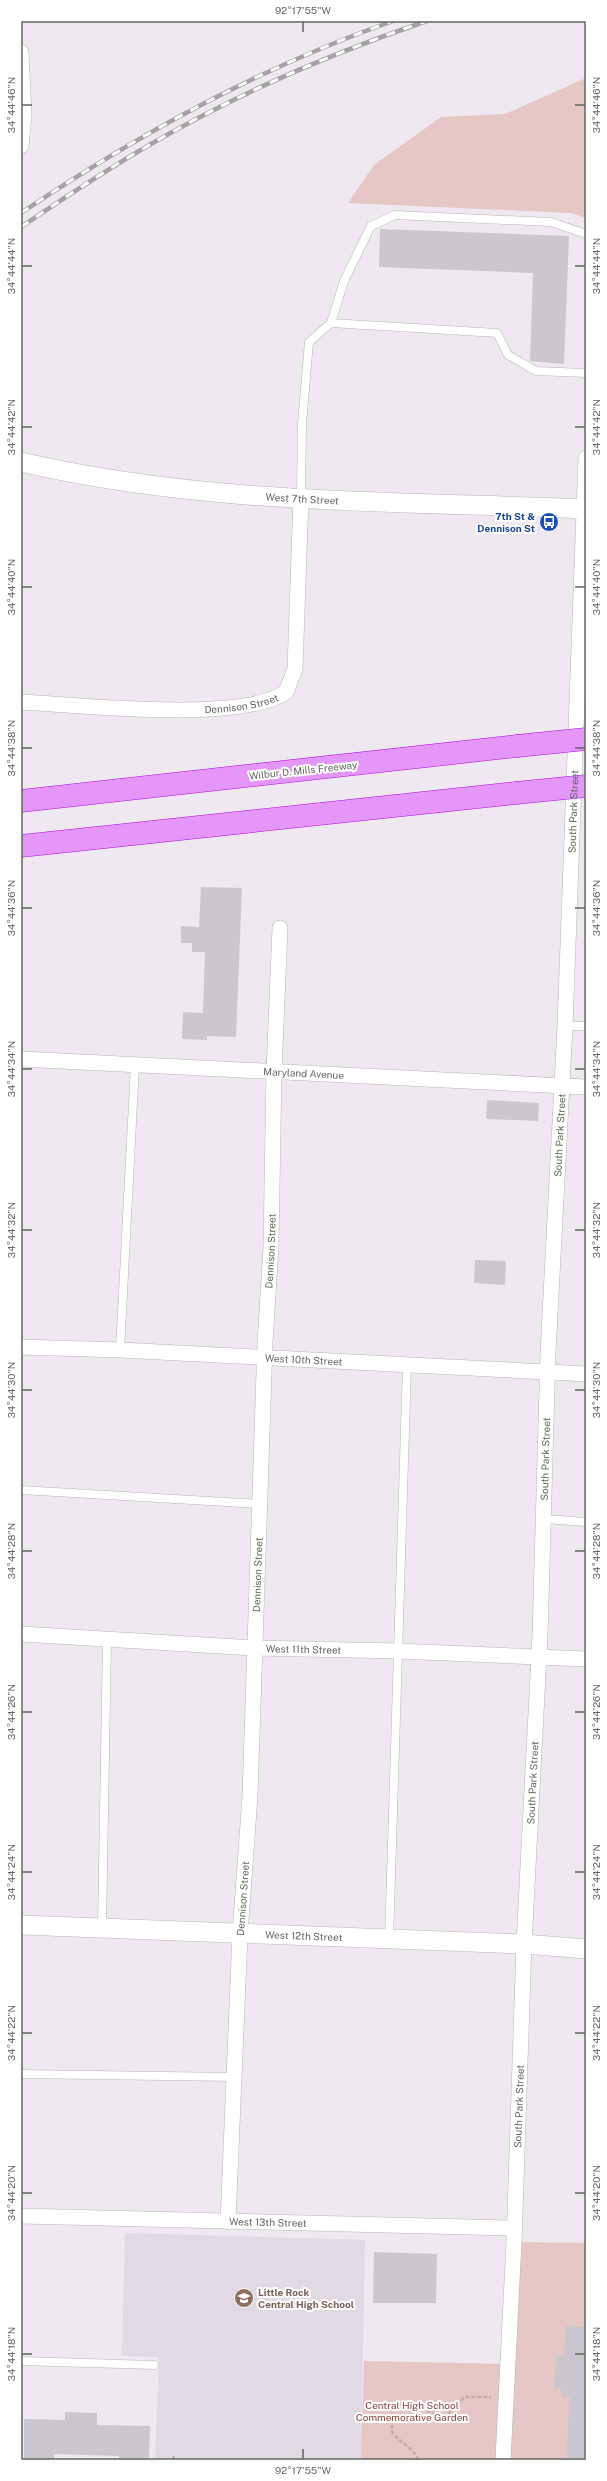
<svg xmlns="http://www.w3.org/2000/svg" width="607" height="2481" font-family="'Public Sans',sans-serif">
	<rect width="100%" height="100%" fill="#efe8f0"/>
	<path fill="#e1d9e3" d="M125,2233L365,2240L361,2460H155L159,2357L122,2356Z"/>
	<path fill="#e6c7c6" d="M586,78V218L571,213L348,203L374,165L441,117L505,114Z
		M514,2242L586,2243V2460H361L364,2361L507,2364Z"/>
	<path fill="#ccc6ce" d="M380,229L569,236L564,364L530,361L533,273L379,267Z
		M201,887L242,888L236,1037L207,1036V1040L182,1039L183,1012L203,1013L205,952H192V943H181V926L199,927Z
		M487,1100L539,1103L538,1121L486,1119Z
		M475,1260L506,1261L505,1285L474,1283Z
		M374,2252L437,2254L436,2303H373Z
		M566,2326L586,2327V2460H566L570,2397H561V2389H554L556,2356H564Z
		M65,2412L97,2413V2425L150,2426L149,2460H119V2456L54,2454V2460L24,2459V2419L65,2420Z"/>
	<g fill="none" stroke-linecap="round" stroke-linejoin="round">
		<defs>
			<path id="service" d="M331,323L344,281L371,226L395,215L551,222L586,234
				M301,497L302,424L309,342L331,323L497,333L508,355L536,371L586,373
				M565,1026H586
				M120,1350L135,1065
				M21,1490L260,1504
				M544,1519L586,1522
				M102,1928L107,1640
				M389,1940L407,1365
				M21,2074L234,2077
				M21,2361L154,2365"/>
			<g id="minor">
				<path d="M21,52L24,115L21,146"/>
				<path id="s1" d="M21,702C79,705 242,723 286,692L295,669L301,497"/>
				<path id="s2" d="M21,1059L586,1087"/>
				<path id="s3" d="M21,1347L120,1350L586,1374"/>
				<path id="s4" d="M21,1634L254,1648L398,1651L586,1659"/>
				<path id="s5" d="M21,2216L514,2228"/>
				<path id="s6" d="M228,2222L240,1934L250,1796L265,1343L271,1246L274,1071L280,928"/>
				<path id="s7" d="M503,2460L514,2242L524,1944L540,1636L548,1353L565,1026L586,458"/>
			</g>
			<g id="tertiary">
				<path id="s8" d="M21,462C205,505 398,501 586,509"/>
				<path id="s9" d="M21,1925L524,1944L586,1949"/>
			</g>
			<path id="motorway" d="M21,801L517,746
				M21,846L516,793"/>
		</defs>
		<use href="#service" stroke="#b4b9b3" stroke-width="9"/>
		<use href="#minor" stroke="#b4b9b3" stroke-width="16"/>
		<use href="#tertiary" stroke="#b4b9b3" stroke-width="20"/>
		<use href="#motorway" stroke="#b009ef" stroke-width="23"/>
		<path stroke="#c7ac9f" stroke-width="2.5" stroke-dasharray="4 2" stroke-linecap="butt" d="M173,2460L174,2455
			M418,2460C414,2447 397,2442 391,2430L393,2424L391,2410L395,2404L410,2403L443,2417L454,2409L464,2397H491"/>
		<use href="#service" stroke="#fff" stroke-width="8"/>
		<use href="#minor" stroke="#fff" stroke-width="15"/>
		<use href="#tertiary" stroke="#fff" stroke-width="19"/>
		<use href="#motorway" stroke="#e496f9" stroke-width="22"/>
		<defs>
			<path id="rail" d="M21,213C139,134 259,68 393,21
				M21,227C64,198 106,170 151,144C237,94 332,53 427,21"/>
		</defs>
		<use href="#rail" stroke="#a2a4a1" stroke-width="4.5"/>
		<use href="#rail" stroke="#fff" stroke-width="3" stroke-dasharray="9" stroke-linecap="butt"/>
		<defs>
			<path id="motorway-bridge" d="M517,746L586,739
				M516,793L586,786"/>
		</defs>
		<use href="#motorway-bridge" stroke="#b009ef" stroke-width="23" stroke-linecap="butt"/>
		<use href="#motorway-bridge" stroke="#e496f9" stroke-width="22"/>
	</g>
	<path fill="none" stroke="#62675f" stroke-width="1.5" d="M303,22V32M22,105H32M575,105H585M22,266H32M575,266H585M22,427H32M575,427H585M22,587H32M575,587H585M22,748H32M575,748H585M22,908H32M575,908H585M22,1069H32M575,1069H585M22,1230H32M575,1230H585M22,1390H32M575,1390H585M22,1551H32M575,1551H585M22,1712H32M575,1712H585M22,1872H32M575,1872H585M22,2033H32M575,2033H585M22,2193H32M575,2193H585M22,2354H32M575,2354H585M303,2449V2459"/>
	<defs>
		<symbol id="bus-disc" viewBox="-11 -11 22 22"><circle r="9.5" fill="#1a4fb4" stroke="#fff"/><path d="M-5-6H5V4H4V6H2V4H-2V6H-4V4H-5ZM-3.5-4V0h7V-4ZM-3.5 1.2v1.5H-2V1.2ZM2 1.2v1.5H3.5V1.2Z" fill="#fff"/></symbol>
		<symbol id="school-disc" viewBox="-11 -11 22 22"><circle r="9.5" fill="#8d6e63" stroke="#fff"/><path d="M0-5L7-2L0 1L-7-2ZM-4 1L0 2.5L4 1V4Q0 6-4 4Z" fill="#fff"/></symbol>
	</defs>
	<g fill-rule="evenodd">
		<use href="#bus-disc" x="538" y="511" width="22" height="22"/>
		<use href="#school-disc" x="233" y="2287" width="22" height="22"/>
	</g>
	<g text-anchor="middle" stroke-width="4" stroke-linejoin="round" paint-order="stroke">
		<g font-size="10" fill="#62675f" stroke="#fff">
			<text dy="4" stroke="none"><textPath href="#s8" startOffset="284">West 7th Street</textPath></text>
			<text dy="4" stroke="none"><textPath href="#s1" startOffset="221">Dennison Street</textPath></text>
			<text transform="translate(303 770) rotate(-6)" y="4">Wilbur D. Mills Freeway</text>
			<text dy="4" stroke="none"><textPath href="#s7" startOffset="1650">South Park Street</textPath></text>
			<text dy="4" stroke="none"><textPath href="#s2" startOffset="283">Maryland Avenue</textPath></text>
			<text dy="4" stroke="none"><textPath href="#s7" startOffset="1326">South Park Street</textPath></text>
			<text dy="4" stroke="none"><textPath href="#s6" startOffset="972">Dennison Street</textPath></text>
			<text dy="4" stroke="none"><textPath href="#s3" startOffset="283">West 10th Street</textPath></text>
			<text dy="4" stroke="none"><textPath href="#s7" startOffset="1002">South Park Street</textPath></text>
			<text dy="4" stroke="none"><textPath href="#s6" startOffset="648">Dennison Street</textPath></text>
			<text dy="4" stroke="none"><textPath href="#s4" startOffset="283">West 11th Street</textPath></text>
			<text dy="4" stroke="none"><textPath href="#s7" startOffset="678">South Park Street</textPath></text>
			<text dy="4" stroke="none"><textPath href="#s6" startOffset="324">Dennison Street</textPath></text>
			<text dy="4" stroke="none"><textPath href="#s9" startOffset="283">West 12th Street</textPath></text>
			<text dy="4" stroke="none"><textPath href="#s7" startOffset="354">South Park Street</textPath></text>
			<text dy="4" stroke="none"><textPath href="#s5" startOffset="247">West 13th Street</textPath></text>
		</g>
		<g font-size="10" font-weight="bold" fill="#164399" stroke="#fff" text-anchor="end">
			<text x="535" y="520">7th St &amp;<tspan x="535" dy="12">Dennison St</tspan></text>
		</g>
		<g font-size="10" font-weight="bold" fill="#785e54" stroke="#fff" text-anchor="start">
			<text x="258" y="2296">Little Rock<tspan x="258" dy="12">Central High School</tspan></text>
		</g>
		<g font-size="10" fill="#8a423b" stroke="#fff">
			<text x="412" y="2409">Central High School<tspan x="412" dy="12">Commemorative Garden</tspan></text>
		</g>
	</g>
	<rect width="607" height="2481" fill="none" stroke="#ffffff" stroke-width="44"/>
	<rect x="22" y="22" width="563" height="2437" fill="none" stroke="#62675f" stroke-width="1.5"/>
	<g font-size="10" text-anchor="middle" fill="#62675f">
		<text x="303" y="14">92°17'55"W</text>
		<text transform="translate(11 105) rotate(-90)" y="4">34°44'46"N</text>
		<text transform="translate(596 105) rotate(-90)" y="4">34°44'46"N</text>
		<text transform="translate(11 266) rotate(-90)" y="4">34°44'44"N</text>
		<text transform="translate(596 266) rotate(-90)" y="4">34°44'44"N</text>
		<text transform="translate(11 427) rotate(-90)" y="4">34°44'42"N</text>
		<text transform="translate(596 427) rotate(-90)" y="4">34°44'42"N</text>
		<text transform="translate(11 587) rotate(-90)" y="4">34°44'40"N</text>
		<text transform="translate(596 587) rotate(-90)" y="4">34°44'40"N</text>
		<text transform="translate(11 748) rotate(-90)" y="4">34°44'38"N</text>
		<text transform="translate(596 748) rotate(-90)" y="4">34°44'38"N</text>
		<text transform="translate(11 908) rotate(-90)" y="4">34°44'36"N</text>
		<text transform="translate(596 908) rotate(-90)" y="4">34°44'36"N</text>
		<text transform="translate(11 1069) rotate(-90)" y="4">34°44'34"N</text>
		<text transform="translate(596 1069) rotate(-90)" y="4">34°44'34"N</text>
		<text transform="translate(11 1230) rotate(-90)" y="4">34°44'32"N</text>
		<text transform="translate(596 1230) rotate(-90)" y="4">34°44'32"N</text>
		<text transform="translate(11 1390) rotate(-90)" y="4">34°44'30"N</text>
		<text transform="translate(596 1390) rotate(-90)" y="4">34°44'30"N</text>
		<text transform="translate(11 1551) rotate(-90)" y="4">34°44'28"N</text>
		<text transform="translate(596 1551) rotate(-90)" y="4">34°44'28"N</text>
		<text transform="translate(11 1712) rotate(-90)" y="4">34°44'26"N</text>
		<text transform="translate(596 1712) rotate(-90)" y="4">34°44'26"N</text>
		<text transform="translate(11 1872) rotate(-90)" y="4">34°44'24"N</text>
		<text transform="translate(596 1872) rotate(-90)" y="4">34°44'24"N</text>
		<text transform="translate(11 2033) rotate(-90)" y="4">34°44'22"N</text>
		<text transform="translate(596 2033) rotate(-90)" y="4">34°44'22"N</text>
		<text transform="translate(11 2193) rotate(-90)" y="4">34°44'20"N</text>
		<text transform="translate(596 2193) rotate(-90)" y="4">34°44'20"N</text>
		<text transform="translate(11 2354) rotate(-90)" y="4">34°44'18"N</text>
		<text transform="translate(596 2354) rotate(-90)" y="4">34°44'18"N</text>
		<text x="303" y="2474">92°17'55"W</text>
	</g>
</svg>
